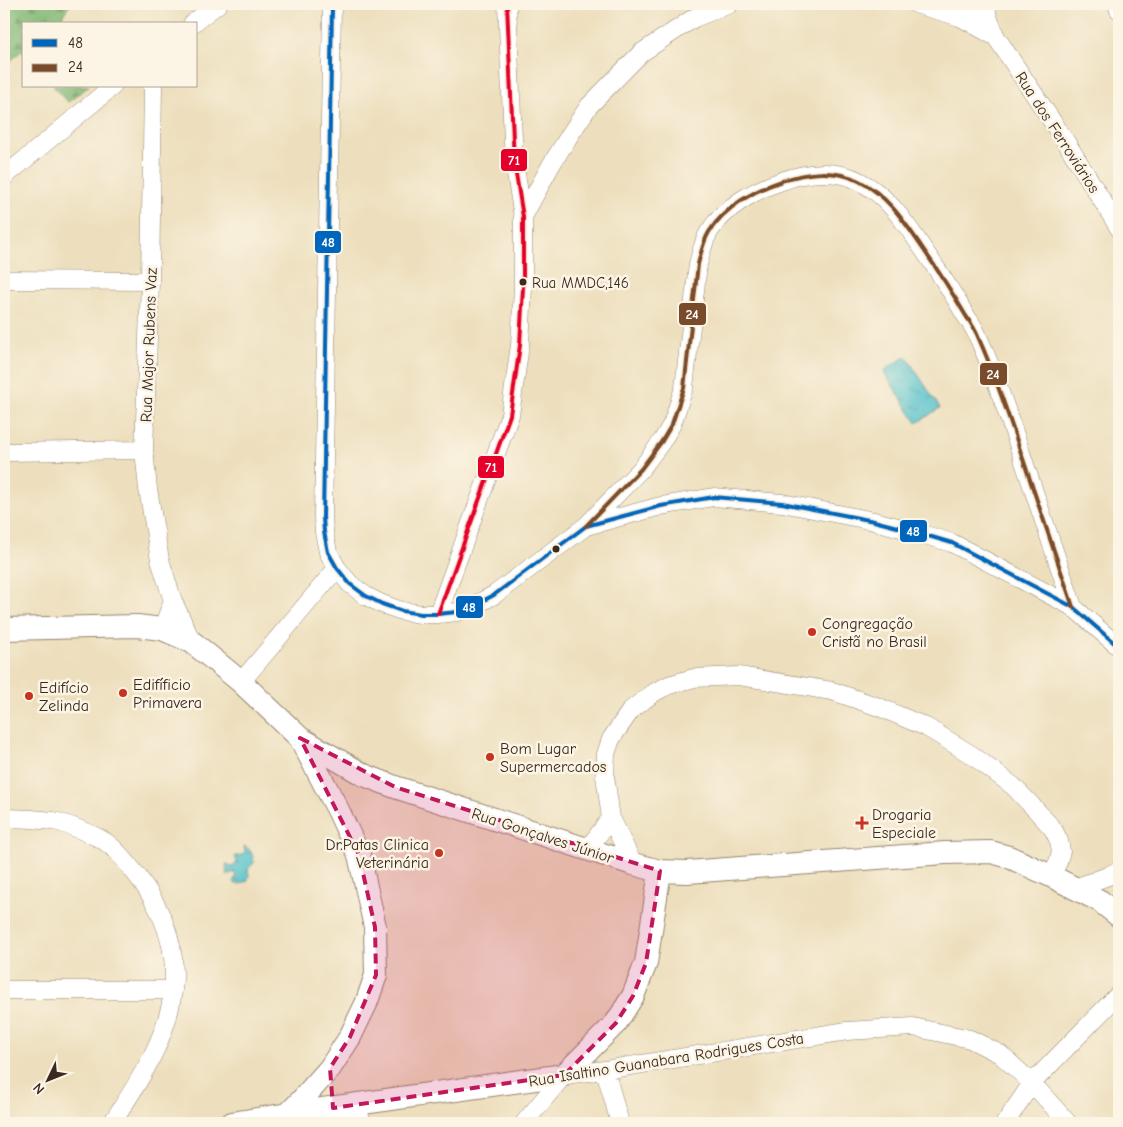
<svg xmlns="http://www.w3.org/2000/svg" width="1123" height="1127" font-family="'Comic Neue',sans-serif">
	<defs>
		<pattern id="forest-firs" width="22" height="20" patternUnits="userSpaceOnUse" patternTransform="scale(1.25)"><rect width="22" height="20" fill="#83b976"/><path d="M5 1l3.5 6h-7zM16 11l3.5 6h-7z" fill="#6c9760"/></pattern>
		<pattern id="water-ripples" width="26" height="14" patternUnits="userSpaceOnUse" patternTransform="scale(1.25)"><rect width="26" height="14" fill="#53c1cb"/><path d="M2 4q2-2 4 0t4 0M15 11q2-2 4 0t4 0" fill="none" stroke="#469da4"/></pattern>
	</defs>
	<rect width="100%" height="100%" fill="#fcf5e5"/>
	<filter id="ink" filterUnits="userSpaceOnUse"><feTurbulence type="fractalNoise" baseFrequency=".02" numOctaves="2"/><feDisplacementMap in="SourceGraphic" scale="10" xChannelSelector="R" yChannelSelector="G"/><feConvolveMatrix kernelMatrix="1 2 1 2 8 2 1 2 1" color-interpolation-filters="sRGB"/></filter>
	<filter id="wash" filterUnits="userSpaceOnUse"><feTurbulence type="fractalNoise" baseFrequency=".0096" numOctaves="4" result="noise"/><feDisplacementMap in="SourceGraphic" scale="20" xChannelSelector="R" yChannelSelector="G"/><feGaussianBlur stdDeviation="1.12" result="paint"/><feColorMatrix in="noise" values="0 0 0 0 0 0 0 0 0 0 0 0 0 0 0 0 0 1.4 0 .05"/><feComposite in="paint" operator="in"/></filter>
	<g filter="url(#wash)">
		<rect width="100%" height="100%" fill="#eddfbd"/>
		<path fill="url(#forest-firs)" stroke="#5f724a" d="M4,4H71L62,16L67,24H24V54L21,51L4,67Z
			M53,86H89L68,102Z"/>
		<path fill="url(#water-ripples)" stroke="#477674" d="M906,356L940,408L917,423L883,371Z
			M244,846C251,849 253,855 254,863L248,869L249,876L247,881L240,884H235L233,882L236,876L234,872L227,875L226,867L227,863L231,867L234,866L237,862L235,856H239L245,853Z"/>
	</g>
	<g filter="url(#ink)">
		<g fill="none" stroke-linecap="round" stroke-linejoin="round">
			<defs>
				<path id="minor" d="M331,4L332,7L323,517L324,532L328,552L337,568L350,584L366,596L382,604L402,611L421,614H438L457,612L473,606L494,595L586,526L661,506L714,497L782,503L874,521L905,529L952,543L1073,607L1119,647
					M916,4L960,17
					M983,4L996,37L1066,142L1119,228
					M1117,4L1119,10
					M987,12L960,17L996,37
					M192,24L218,4
					M153,86L150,281L144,450L148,489L160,560L173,601
					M4,177L113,86
					M523,217L551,165L571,133L589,106L641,53L694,18L730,4
					M4,280L150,281
					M4,452L144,450
					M586,526L641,469L662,441L672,424L684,388L698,264C701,253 703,242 709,232C725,207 754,190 782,181C806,172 835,169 859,181C887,195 904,221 921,246C937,269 952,292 966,316C971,323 976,331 979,339C996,377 1009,417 1022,456C1039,506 1056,556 1073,607
					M438,614L510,415L520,345L523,287V217L514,162L507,4
					M162,629L173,601L192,642
					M241,682L337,568
					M4,818C20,818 37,819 53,821C65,823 87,832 99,838C111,844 118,853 127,863C158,899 179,942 173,991C167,1040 138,1083 112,1123
					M587,850L611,818
					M633,864L611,818L605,776L606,754L611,739L631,710L644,700L655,692L669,685L694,678L739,676L832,691L879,707L926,727L972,755L1013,786L1036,810L1053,829L1059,841L1061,851L1058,862L1051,876
					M1075,888L1108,876L1119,870
					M4,990H173
					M605,1070L620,1123
					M356,1104L362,1123
					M524,1123L564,1075L605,1070L847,1031L913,1027L970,1039L1000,1054L1032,1083L1068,1123
					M1005,1123L1032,1083L1119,994"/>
				<path id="tertiary" d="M4,629L137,626L162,629L192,642L241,682L300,738L364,775L395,787L633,864L660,871L687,872L945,853L991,852L1009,857L1051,876L1100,901L1119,916
					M288,1114L299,1103L330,1068L350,1037L366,1004L376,975L375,927L359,855L338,810L300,738
					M232,1123L314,1110L564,1075L616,1023L633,996L646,963L660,871"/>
			</defs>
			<use href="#minor" stroke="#94846e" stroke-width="19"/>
			<use href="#tertiary" stroke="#94846e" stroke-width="24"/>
			<use href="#minor" stroke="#fff" stroke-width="18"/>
			<use href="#tertiary" stroke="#fff" stroke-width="22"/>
			<defs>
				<path id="bus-1" d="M331,4L332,7L323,517L324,532L328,552L337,568L350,584L366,596L382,604L402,611L421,614H438L457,612L473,606L494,595L586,526L661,506L714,497L782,503L874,521L905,529L952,543L1073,607L1119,647"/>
				<path id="bus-2" d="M586,526L641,469L662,441L672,424L684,388L698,264C701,253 703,242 709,232C725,207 754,190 782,181C806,172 835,169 859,181C887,195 904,221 921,246C937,269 952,292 966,316C971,323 976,331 979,339C996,377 1009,417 1022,456C1039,506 1056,556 1073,607"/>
				<path id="bus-3" d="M438,614L510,415L520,345L523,287V217L514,162L507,4"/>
			</defs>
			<use href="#bus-1" stroke="#fcf5e5" stroke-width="8"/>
			<use href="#bus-2" stroke="#fcf5e5" stroke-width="8"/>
			<use href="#bus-3" stroke="#fcf5e5" stroke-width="8"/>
			<use href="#bus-1" stroke="#0065bd" stroke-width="4"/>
			<use href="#bus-2" stroke="#7a4b2a" stroke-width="4"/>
			<use href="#bus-3" stroke="#e4002b" stroke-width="4"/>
		</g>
	</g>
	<path fill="#c2185b" fill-opacity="0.2" stroke="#c2185b" stroke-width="4" stroke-dasharray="10 6" stroke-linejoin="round" d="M300,738L395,787L660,871L646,963L633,996L616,1023L564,1075L333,1108L330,1068L350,1037L376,975L375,927L359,855Z"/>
	<g fill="#3b2a1e" stroke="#fcf5e5" stroke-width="2">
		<circle cx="523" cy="282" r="4.5"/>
		<circle cx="556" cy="549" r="4.5"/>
	</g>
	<g fill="#c8321e" stroke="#fcf5e5" stroke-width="2">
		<circle cx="812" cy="632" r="5"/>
		<circle cx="123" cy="693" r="5"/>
		<circle cx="29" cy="696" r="5"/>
		<circle cx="490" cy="757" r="5"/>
		<path d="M859.5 815.5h5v5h5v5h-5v5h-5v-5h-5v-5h5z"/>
		<circle cx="439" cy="853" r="5"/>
	</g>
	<g text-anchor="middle" stroke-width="5" stroke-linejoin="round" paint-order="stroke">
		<g font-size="15" fill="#3b2a1e" stroke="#fcf5e5" text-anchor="start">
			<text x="532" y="288">Rua MMDC,146</text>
		</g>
		<g font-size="16" fill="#3b2a1e" stroke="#fcf5e5">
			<text transform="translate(1058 132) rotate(57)" y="6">Rua dos Ferroviários</text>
			<text transform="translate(148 345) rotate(-88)" y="6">Rua Major Rubens Vaz</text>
			<text transform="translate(543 835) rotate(18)" y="6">Rua Gonçalves Júnior</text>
			<text transform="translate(666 1059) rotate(-9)" y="6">Rua Isaltino Guanabara Rodrigues Costa</text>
		</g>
		<g font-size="16" fill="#3b2a1e" stroke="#fcf5e5" text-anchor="start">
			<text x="822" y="629">Congregação<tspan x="822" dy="18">Cristã no Brasil</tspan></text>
			<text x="133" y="690">Edifíficio<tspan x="133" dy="18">Primavera</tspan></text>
			<text x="39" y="693">Edifício<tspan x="39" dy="18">Zelinda</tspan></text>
			<text x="500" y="754">Bom Lugar<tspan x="500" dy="18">Supermercados</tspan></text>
			<text x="872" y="820">Drogaria<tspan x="872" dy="18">Especiale</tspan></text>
			<text x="429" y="850" text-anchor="end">Dr.Patas Clinica<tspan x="429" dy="18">Veterinária</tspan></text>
		</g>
	</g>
	<g stroke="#fcf5e5" stroke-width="2">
		<rect x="500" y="148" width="28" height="24" rx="5" fill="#e4002b"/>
		<rect x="314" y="230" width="28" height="24" rx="5" fill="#0065bd"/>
		<rect x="678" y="302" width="29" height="24" rx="5" fill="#7a4b2a"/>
		<rect x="979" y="362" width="29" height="24" rx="5" fill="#7a4b2a"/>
		<rect x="477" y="455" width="28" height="24" rx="5" fill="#e4002b"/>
		<rect x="899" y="519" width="29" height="24" rx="5" fill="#0065bd"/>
		<rect x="455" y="595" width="29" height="24" rx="5" fill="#0065bd"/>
	</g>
	<g font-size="14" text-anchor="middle" font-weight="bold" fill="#fff">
		<text x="514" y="165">71</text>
		<text x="328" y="247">48</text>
		<text x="692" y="319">24</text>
		<text x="993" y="379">24</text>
		<text x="491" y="472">71</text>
		<text x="913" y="536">48</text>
		<text x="469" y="612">48</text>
	</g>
	<rect width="1123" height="1127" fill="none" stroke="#fcf5e5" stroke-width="20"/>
	<rect x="22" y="22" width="175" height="65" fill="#fcf5e5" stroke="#afa495"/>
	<rect x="32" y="39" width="25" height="8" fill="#0065bd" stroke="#afa495"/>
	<text x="68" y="48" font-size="15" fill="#3b2a1e">48</text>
	<rect x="32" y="64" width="25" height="8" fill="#7a4b2a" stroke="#afa495"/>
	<text x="68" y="72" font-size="15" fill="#3b2a1e">24</text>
	<g transform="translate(48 1080) rotate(227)" stroke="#fcf5e5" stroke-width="4" paint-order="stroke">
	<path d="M0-4L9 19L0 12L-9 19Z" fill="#3b2a1e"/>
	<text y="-8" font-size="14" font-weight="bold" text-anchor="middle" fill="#3b2a1e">N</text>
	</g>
</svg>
